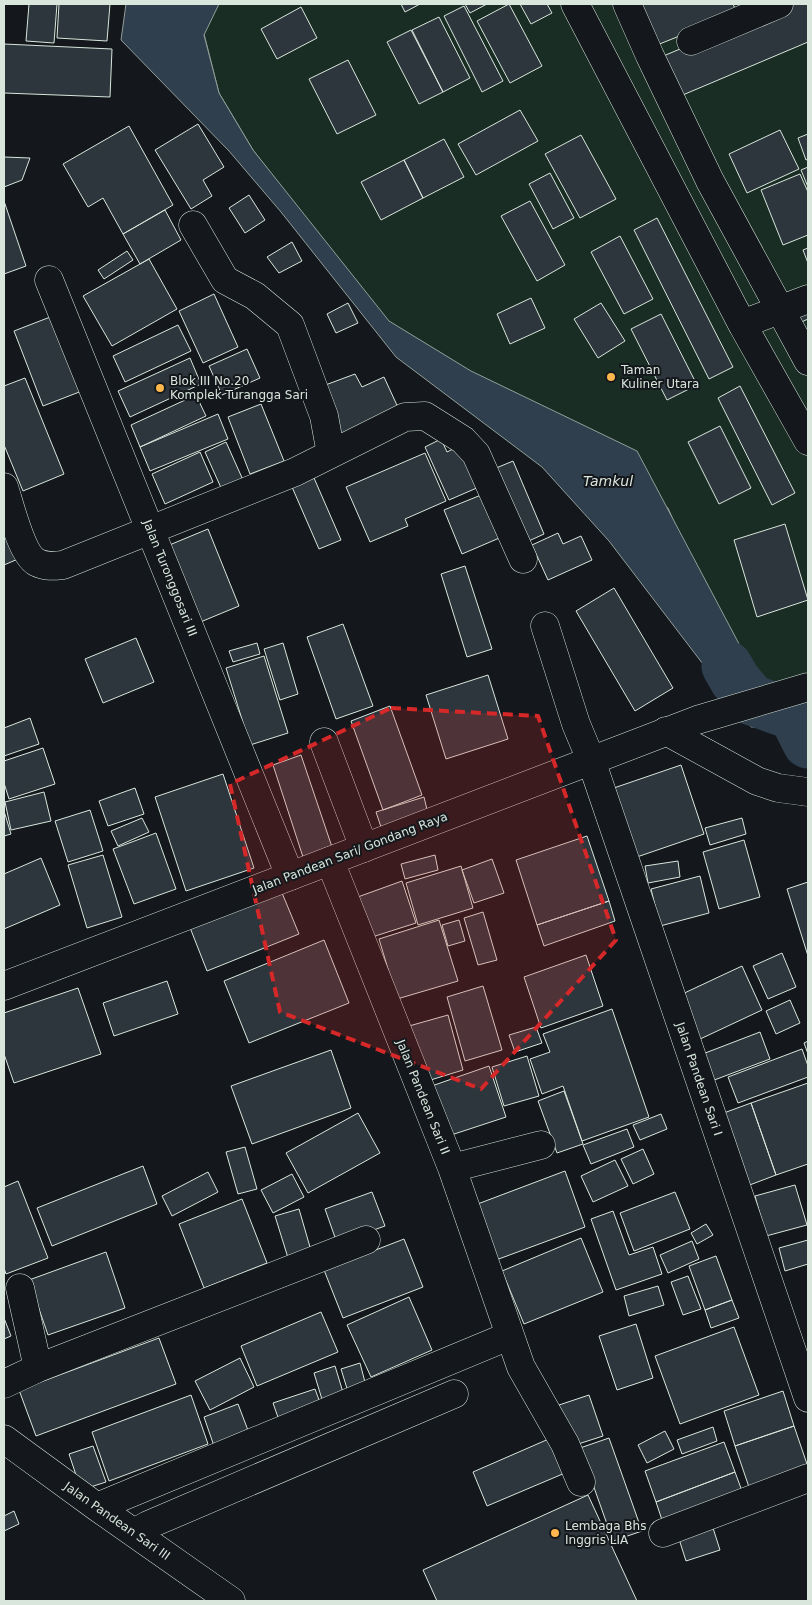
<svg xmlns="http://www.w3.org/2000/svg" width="812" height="1605" font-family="'DejaVu Sans',sans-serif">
	<rect width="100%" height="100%" fill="#14181c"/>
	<path fill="#1a2d24" stroke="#939e99" d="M200,4H566L808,448V682L752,700L668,508L387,325L253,150L219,93L204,34Z
		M571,4H808V437Z"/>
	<path fill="#2f3f4d" stroke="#939e99" d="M126,4H219L204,35L219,93L253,150L389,321L471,371L637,451L783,727H751L609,541L542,467L396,357L281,212L229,151L121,40Z"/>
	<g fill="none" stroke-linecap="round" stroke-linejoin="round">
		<path stroke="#2f3f4d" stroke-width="51" d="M727,666L735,680L752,700L794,715L808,743"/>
	</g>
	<path fill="#2c363c" stroke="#d8e6dc" d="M29,4H57L54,43L26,41Z
		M59,4H110L107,41L57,38Z
		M401,4H420L405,12Z
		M465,4H487L470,13Z
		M509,4L542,66L510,83L477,21Z
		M520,4H547L552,13L531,24Z
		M641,4H733L737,13L657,45Z
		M787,4H808V42L678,97L661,57Z
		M464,6L503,81L482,92L444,16Z
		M301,7L317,38L277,59L261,29Z
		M439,17L470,78L443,92L412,30Z
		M411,30L443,92L419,104L387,42Z
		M4,44L112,49L110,97L4,93Z
		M348,60L376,115L337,134L309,79Z
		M520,110L538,141L476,175L458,144Z
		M198,124L224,167L203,180L212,196L191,209L155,150Z
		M129,126L173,205L123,234L103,198L88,207L63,164Z
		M780,130L799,169L747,193L729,154Z
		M808,134V159L806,160L798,138Z
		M581,135L616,199L580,218L545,154Z
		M444,139L464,177L423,198L404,160Z
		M4,157L30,158L22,180L4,187Z
		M404,160L423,198L381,220L361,182Z
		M808,167V187L801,170Z
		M550,173L574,218L553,229L529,184Z
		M800,174L808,192V235L783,245L761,190Z
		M249,195L265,220L245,233L229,208Z
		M4,201L26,266L4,274Z
		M530,201L565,265L537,281L501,216Z
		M165,210L181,240L140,264L123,234Z
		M657,218L733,367L709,379L634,230Z
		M620,236L653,299L624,314L591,252Z
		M292,242L302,261L279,273L267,257Z
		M808,248V263L803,250Z
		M127,251L133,260L104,279L98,270Z
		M149,259L177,309L112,346L83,296Z
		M214,294L238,347L203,363L179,311Z
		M531,298L545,328L510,344L497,314Z
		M348,303L358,323L336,333L327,314Z
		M601,303L625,341L598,358L574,319Z
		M808,305V319L795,325L791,312Z
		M58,314L87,389L43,406L14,331Z
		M661,314L697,385L667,400L631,329Z
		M178,325L191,351L125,382L113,356Z
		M247,349L260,378L222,395L209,366Z
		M190,358L201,384L130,417L118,391Z
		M355,374L362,387L384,377L401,414L340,440L320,387Z
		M25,378L64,474L23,491L4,445V386Z
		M740,386L795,493L772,505L718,398Z
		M196,395L206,416L140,447L131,425Z
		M261,404L284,461L250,474L228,417Z
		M218,414L228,439L150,471L140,447Z
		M720,426L751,488L719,504L688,442Z
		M441,439L447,452L461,445L479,487L449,500L425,447Z
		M226,442L243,480L222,490L205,452Z
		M200,452L213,482L165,504L152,474Z
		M425,453L446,501L405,519L408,526L370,542L346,487Z
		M513,461L544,534L520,545L489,471Z
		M314,478L341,540L319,549L292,487Z
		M486,493L504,536L462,554L444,510Z
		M785,524L808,600L757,617L734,540Z
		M4,527L18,559L4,565Z
		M208,529L239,606L198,623L167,546Z
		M558,533L563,544L581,536L592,560L548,580L532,545Z
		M465,566L492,649L467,657L441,574Z
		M614,588L673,688L635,711L576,611Z
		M343,624L373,706L336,719L307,637Z
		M136,638L154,682L103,703L85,659Z
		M257,643L260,654L233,662L229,651Z
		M283,643L298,694L280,700L264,649Z
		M264,656L288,733L250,745L226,668Z
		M488,675L508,739L446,759L426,695Z
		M390,706L422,795L383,810L351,721Z
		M30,718L39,744L4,756V728Z
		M43,748L55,784L9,799L4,783V761Z
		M301,755L332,847L303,857L273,765Z
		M681,765L704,834L631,859L608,790Z
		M223,774L254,868L186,891L155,797Z
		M135,788L144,814L108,826L99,801Z
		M44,792L51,821L11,830L5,802Z
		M424,797L429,818L384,836L376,812Z
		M90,810L103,851L68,862L55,821Z
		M4,811L11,834L4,836Z
		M142,818L149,832L118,846L111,831Z
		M742,818L746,834L710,845L705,828Z
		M156,833L176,889L134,904L113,849Z
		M587,836L609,901L537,925L516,860Z
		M744,840L760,897L719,909L703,852Z
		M103,855L122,917L87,928L68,865Z
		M435,855L438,870L405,879L401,864Z
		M41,858L60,905L4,929V874Z
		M492,859L504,893L474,903L462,870Z
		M678,861L680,877L648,883L645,866Z
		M461,866L473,908L418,925L406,883Z
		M700,876L709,913L660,926L651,889Z
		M402,881L416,923L369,938L355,898Z
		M808,882V956L787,889Z
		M280,888L299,934L207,971L189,925Z
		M609,901L615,921L544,946L537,925Z
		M483,912L497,960L478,965L464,918Z
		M439,920L458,981L397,999L379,939Z
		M459,920L465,941L448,946L442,925Z
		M324,940L349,1003L249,1043L224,981Z
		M782,953L796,987L768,999L753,966Z
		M586,955L603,1006L541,1028L524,977Z
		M742,966L762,1010L698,1040L678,996Z
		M167,981L178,1014L114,1036L103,1003Z
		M483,986L502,1050L465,1061L447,997Z
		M78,988L101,1054L14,1083L4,1054V1013Z
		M790,1000L800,1023L776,1034L766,1011Z
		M612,1009L649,1117L582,1141L563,1086L542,1094L530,1059L550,1052L543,1034Z
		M448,1015L463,1070L424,1082L409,1026Z
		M536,1027L542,1043L515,1052L509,1035Z
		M760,1032L770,1059L709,1082L700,1055Z
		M808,1041V1054L804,1043Z
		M802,1049L808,1066V1077L738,1103L728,1077Z
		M331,1050L351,1108L252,1144L231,1086Z
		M527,1056L539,1096L504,1106L492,1067Z
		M489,1066L506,1117L442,1138L426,1088Z
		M808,1083V1164L776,1175L751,1103Z
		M564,1091L583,1144L557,1153L538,1101Z
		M751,1103L776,1175L747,1186L721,1114Z
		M358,1113L380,1153L308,1193L286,1153Z
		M661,1114L667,1129L640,1140L633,1125Z
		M627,1129L634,1147L591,1164L583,1145Z
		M245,1147L257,1189L238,1194L226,1152Z
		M643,1149L654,1174L633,1184L621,1159Z
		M615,1160L628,1186L593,1202L581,1176Z
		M143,1166L157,1204L52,1246L37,1208Z
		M565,1171L585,1227L488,1263L467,1208Z
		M208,1172L218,1192L172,1216L162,1196Z
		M292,1174L304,1197L273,1213L261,1190Z
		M18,1181L48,1258L6,1274L4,1268V1187Z
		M795,1185L807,1225L766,1236L755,1196Z
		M372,1192L385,1226L337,1243L325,1209Z
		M675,1192L690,1229L634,1251L620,1213Z
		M242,1199L267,1263L204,1288L179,1224Z
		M299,1209L312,1254L289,1261L275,1216Z
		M613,1211L629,1255L653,1247L662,1274L616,1290L591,1219Z
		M706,1224L713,1235L697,1244L691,1233Z
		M581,1238L603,1292L524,1324L502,1271Z
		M404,1239L423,1287L343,1318L324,1270Z
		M808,1240V1264L785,1271L779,1248Z
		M692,1241L699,1259L668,1273L660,1255Z
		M106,1252L125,1308L48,1335L29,1280Z
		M716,1256L732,1300L705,1310L689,1266Z
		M688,1276L701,1309L683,1315L671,1282Z
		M658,1286L664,1305L629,1316L624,1296Z
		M409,1297L432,1350L371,1377L347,1325Z
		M732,1300L739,1318L711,1328L705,1310Z
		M321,1312L338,1352L257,1386L241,1346Z
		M4,1318L11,1336L4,1339Z
		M636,1324L653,1378L617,1390L599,1336Z
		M734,1327L759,1395L680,1424L655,1356Z
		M159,1338L176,1384L36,1436L19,1390Z
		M240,1358L254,1387L210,1410L195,1381Z
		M360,1363L367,1390L349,1395L341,1369Z
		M335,1366L345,1399L324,1406L314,1373Z
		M315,1389L322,1408L280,1423L273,1403Z
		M783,1391L794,1426L735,1446L724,1411Z
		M191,1395L208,1444L109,1481L92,1432Z
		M589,1395L603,1436L572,1446L559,1405Z
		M238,1404L249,1433L214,1446L204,1417Z
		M794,1426L808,1467L750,1490L735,1446Z
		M713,1427L717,1441L682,1454L677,1440Z
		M665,1431L674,1449L647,1463L638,1445Z
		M551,1438L565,1473L487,1506L473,1472Z
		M609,1438L642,1531L613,1541L580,1448Z
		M724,1442L735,1472L656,1502L645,1471Z
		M93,1446L106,1482L81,1490L69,1454Z
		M735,1472L742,1491L662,1520L656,1502Z
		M588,1495L637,1601H437L423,1570Z
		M14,1511L19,1524L4,1531V1516Z
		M713,1528L720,1550L686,1561L679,1539Z"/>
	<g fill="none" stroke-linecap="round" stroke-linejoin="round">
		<defs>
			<path id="minor" d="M575,4L742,324L808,441
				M627,4L650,56L710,181L808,361
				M691,41L779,4
				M193,225L225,280L255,296L290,325L324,416L331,454
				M49,280L290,876
				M742,324L808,299
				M4,487C10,505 21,553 36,562C45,567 54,566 63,565L295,472L405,417L425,416L463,440L476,454L523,559
				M545,626L576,724L591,760L808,1398
				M666,731L757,781L778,788L808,792
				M324,742L364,848
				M330,861L452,1168L521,1367L565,1444L581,1482
				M452,1168L541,1145
				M20,1288L38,1368
				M4,1384L38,1368L366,1240
				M4,1439L97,1507L231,1601
				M97,1507L509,1336
				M134,1533L148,1525L454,1394
				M663,1533L808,1478"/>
			<path id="major" d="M4,986L697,720L808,687"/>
		</defs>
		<use href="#minor" stroke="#d8e6dc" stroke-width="29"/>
		<use href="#major" stroke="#d8e6dc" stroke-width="29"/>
		<use href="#minor" stroke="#14181c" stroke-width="28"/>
		<use href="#major" stroke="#14181c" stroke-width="28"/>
	</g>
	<path fill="#d62828" fill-opacity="0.2" stroke="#d62828" stroke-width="4" stroke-dasharray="10 6" stroke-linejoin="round" d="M391,708L538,716L616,940L481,1089L280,1012L230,784Z"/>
	<g fill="#ffb74d" stroke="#14181c" stroke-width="2">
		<circle cx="611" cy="377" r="5"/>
		<circle cx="160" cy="388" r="5"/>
		<circle cx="555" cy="1533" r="5"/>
	</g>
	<g text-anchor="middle" stroke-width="4" stroke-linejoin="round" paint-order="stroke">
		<g font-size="12" fill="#d8e6dc" stroke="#14181c" text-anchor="start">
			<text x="621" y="374">Taman<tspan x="621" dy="14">Kuliner Utara</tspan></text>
			<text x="170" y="385">Blok III No.20<tspan x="170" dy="14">Komplek Turangga Sari</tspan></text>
			<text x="565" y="1530">Lembaga Bhs<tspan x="565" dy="14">Inggris LIA</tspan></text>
		</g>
		<g font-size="12" fill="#d8e6dc" stroke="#14181c">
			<text transform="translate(170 578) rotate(68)" y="4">Jalan Turonggosari III</text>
			<text transform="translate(350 853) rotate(-21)" y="4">Jalan Pandean Sari/ Gondang Raya</text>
			<text transform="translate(699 1079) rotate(71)" y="4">Jalan Pandean Sari I</text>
			<text transform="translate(423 1097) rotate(68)" y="4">Jalan Pandean Sari II</text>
			<text transform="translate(117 1521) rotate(35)" y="4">Jalan Pandean Sari III</text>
		</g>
		<g font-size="14" font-style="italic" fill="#d8e6dc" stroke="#14181c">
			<text x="608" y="486">Tamkul</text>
		</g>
	</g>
	<rect width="812" height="1605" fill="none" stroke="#d8e6dc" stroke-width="10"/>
</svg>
